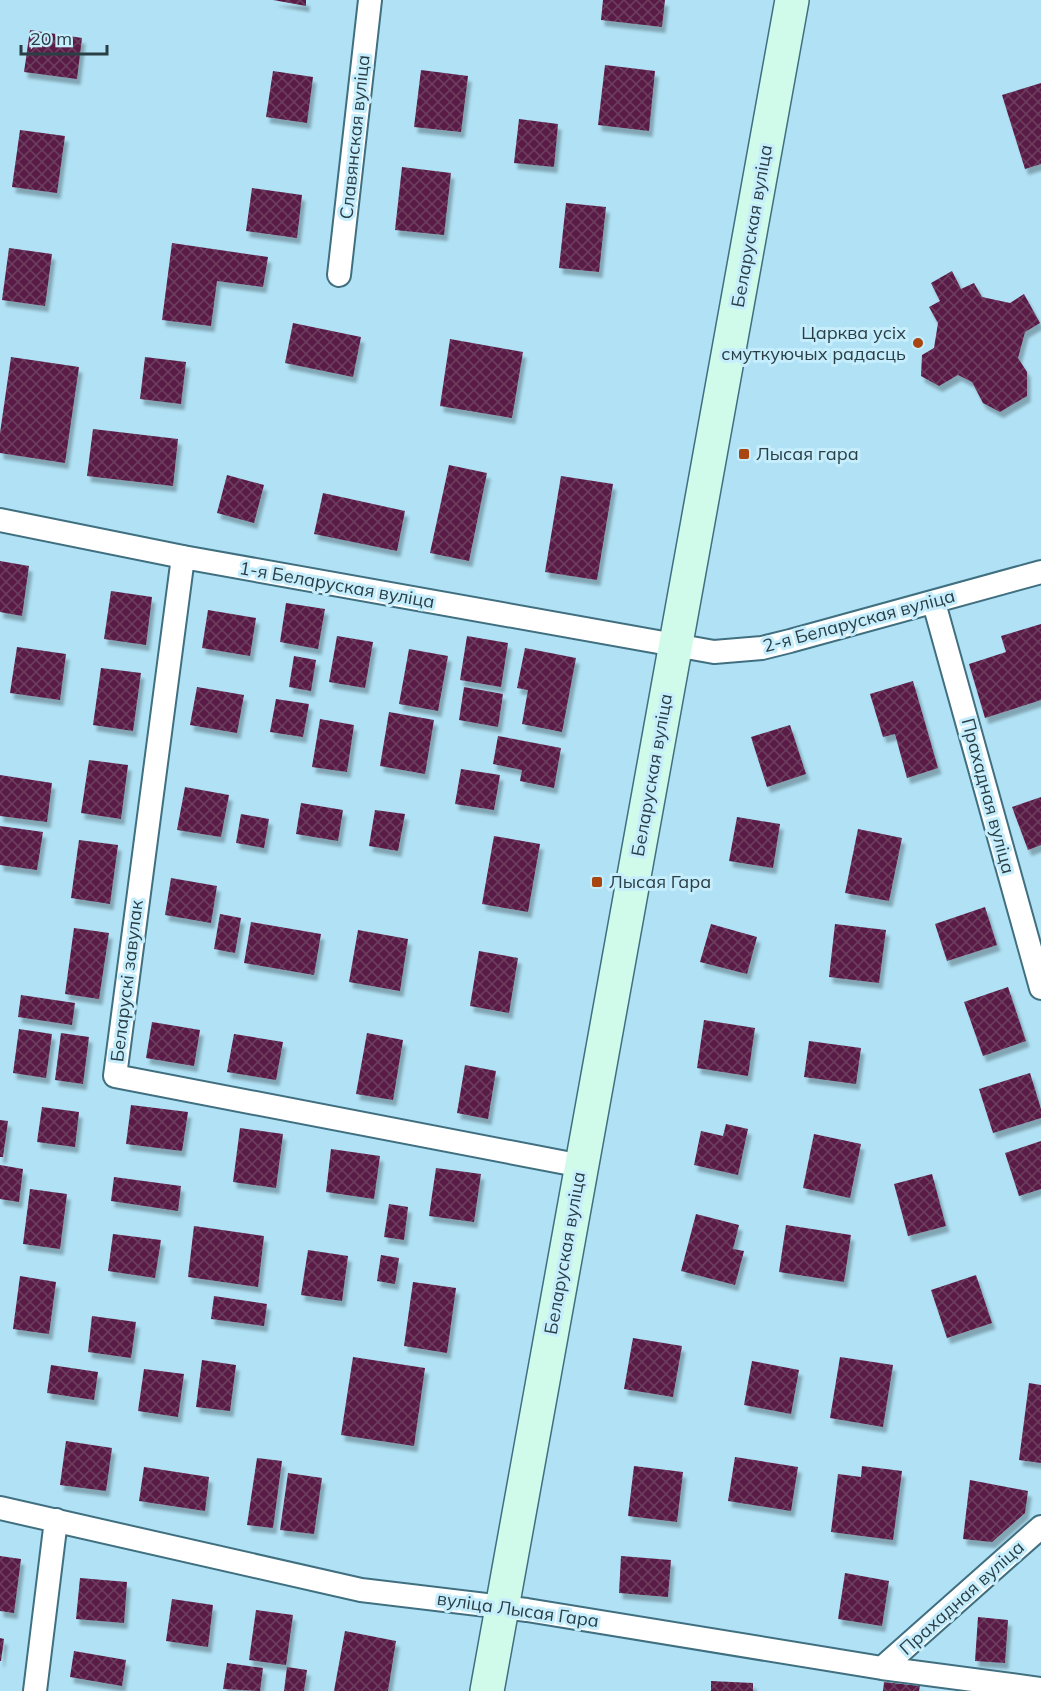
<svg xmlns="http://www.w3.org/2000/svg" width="1041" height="1691" font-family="Mulish,sans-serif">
	<defs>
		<pattern id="building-cross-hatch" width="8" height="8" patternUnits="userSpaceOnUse" patternTransform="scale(1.5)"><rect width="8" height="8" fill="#5a1d46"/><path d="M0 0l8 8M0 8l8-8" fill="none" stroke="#6e3f60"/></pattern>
		<filter id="shadow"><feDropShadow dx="3.5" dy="6" stdDeviation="1.5" flood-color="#0004"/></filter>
	</defs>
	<rect width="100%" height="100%" fill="#b0e1f4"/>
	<path fill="url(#building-cross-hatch)" filter="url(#shadow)" d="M273,0H306V6Z
		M603,0H665L662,27L601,20Z
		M30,30L82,38L77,79L24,72Z
		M605,65L655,71L649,131L598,125Z
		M421,70L468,76L461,132L414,127Z
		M273,71L313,77L307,123L266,117Z
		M1041,83V164L1025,169L1002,95Z
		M519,119L558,124L554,167L514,163Z
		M20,130L65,136L57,193L12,187Z
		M402,167L451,173L444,235L395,230Z
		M252,188L302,195L297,238L246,231Z
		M566,203L606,207L599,272L559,268Z
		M172,243L268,257L263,287L217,281L211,326L162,320Z
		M9,248L52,254L45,306L2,300Z
		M952,271L961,289L974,283L982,297L1010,303L1024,294L1040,323L1025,332L1018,358L1027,372V396L1000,412L983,403L972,382L958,375L939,386L921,376L922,355L934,348L938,323L929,307L940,301L931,283Z
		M293,323L361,337L353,377L285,363Z
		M450,339L523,352L512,418L440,406Z
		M11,357L79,367L65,463L0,453V433Z
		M145,357L186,362L181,404L140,399Z
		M93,429L178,439L173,486L87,476Z
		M449,465L487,473L469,561L430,553Z
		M227,475L264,485L254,523L217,513Z
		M561,476L613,484L597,580L545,572Z
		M323,493L405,511L397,551L314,534Z
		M0,561L29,566L22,616L0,612Z
		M111,591L152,597L146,645L104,639Z
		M286,603L325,609L318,649L280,642Z
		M208,610L256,618L250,656L202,648Z
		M1041,624V700L985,718L969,664L1006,652L1001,636Z
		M337,636L373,642L365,688L329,682Z
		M467,636L508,643L501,687L460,680Z
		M17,647L66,654L60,700L10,693Z
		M525,648L576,658L562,732L522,724L528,690L517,688Z
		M409,649L448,656L438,711L399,704Z
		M294,656L316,660L311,691L289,687Z
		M101,668L141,673L133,731L93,725Z
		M913,681L938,768L907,778L895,734L883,737L870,694Z
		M197,687L244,695L237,733L190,725Z
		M464,687L503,694L498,727L459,720Z
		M276,699L309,704L303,737L270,732Z
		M389,712L434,720L425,774L380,766Z
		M320,719L354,725L347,772L312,767Z
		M790,725L806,774L767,787L751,737Z
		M498,736L561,748L554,788L520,781L522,770L493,764Z
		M89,760L128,765L121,819L81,813Z
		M461,769L500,775L494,810L455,804Z
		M0,775L52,783L47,822L0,816Z
		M185,787L229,795L221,837L177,830Z
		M1041,797V845L1028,850L1012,807Z
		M301,803L343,810L338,841L296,834Z
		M375,810L405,814L398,851L369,846Z
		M241,814L269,819L264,848L236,843Z
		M737,817L780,824L773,868L729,861Z
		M0,826L43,832L37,870L0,865Z
		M858,829L902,838L889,901L845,893Z
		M494,836L540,844L528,912L482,904Z
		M79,840L118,845L110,904L71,898Z
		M171,878L217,886L211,923L165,915Z
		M985,907L997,945L947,961L935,924Z
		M220,914L241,918L235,953L214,949Z
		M251,922L321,934L314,975L244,963Z
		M711,924L757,937L747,974L700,962Z
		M835,924L886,930L879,983L829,977Z
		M74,928L109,933L99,999L65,994Z
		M358,930L408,939L400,991L349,982Z
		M479,951L518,958L509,1013L470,1006Z
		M1008,987L1026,1041L983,1056L964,1002Z
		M21,995L75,1003L72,1025L18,1017Z
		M704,1020L755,1028L748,1076L697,1068Z
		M152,1022L200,1030L194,1066L146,1058Z
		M19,1029L52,1034L46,1078L13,1073Z
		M61,1033L89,1037L83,1084L55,1080Z
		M367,1033L403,1040L393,1100L356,1094Z
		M234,1034L283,1042L276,1080L227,1072Z
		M809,1041L861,1048L856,1084L804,1077Z
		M465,1065L496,1071L488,1119L457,1113Z
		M1030,1073L1041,1109V1118L993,1133L979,1089Z
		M131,1105L188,1112L182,1151L126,1144Z
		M42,1107L79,1112L75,1147L37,1142Z
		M0,1120L8,1121L3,1157H0Z
		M726,1124L748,1129L738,1175L694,1165L701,1131L723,1136Z
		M240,1128L283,1134L276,1188L233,1182Z
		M814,1134L861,1144L850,1198L803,1188Z
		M1041,1141V1189L1019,1196L1005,1153Z
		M331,1149L380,1156L374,1199L326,1192Z
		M0,1165L23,1169L19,1202L0,1199Z
		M436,1168L481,1174L474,1222L429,1216Z
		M932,1174L946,1226L908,1236L894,1184Z
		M114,1177L181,1186L178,1211L111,1201Z
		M30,1189L67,1194L60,1249L23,1244Z
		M389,1204L408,1207L404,1240L384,1237Z
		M696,1214L739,1225L733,1249L744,1251L735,1285L681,1271Z
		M786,1225L851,1235L844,1282L779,1272Z
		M194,1226L264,1236L258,1287L188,1277Z
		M113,1234L161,1240L155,1278L108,1271Z
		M308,1250L348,1256L342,1301L301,1295Z
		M381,1255L399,1258L395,1284L377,1281Z
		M976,1275L992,1323L947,1338L931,1290Z
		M20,1276L56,1282L49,1334L13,1329Z
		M413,1282L456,1288L447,1353L404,1346Z
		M214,1296L267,1304L264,1326L211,1319Z
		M92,1316L136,1322L131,1358L88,1352Z
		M633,1338L682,1346L673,1397L624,1389Z
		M353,1357L425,1368L414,1446L341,1435Z
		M840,1357L893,1365L883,1427L830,1418Z
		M202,1360L236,1365L230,1411L196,1407Z
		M752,1361L799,1370L791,1414L744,1405Z
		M51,1365L98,1372L94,1400L47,1393Z
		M144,1369L184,1374L178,1417L138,1411Z
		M1029,1383L1041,1385V1463L1019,1460Z
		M66,1441L112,1448L106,1491L60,1485Z
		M735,1457L798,1467L791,1511L728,1501Z
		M257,1458L282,1461L273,1528L247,1525Z
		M634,1466L683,1472L677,1522L628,1516Z
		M862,1466L902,1471L893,1540L831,1532L838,1474L861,1477Z
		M144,1467L209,1477L205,1511L139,1501Z
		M288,1473L322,1478L314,1534L280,1530Z
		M970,1480L1028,1491L1025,1513L992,1542L963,1539Z
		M0,1556L21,1559L14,1613L0,1611Z
		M621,1556L671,1560L668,1597L619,1593Z
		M845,1573L889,1581L882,1626L838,1619Z
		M80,1578L127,1582L124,1623L76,1619Z
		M172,1599L213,1605L208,1647L166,1641Z
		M256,1610L293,1615L286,1665L249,1660Z
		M978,1617L1008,1620L1005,1663L975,1661Z
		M345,1631L396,1641L388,1691H334Z
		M0,1638L4,1639L1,1661H0Z
		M74,1651L126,1660L122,1686L70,1677Z
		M227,1663L263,1668L260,1691L223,1689Z
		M287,1667L307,1670L304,1691H284Z
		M711,1681L753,1683V1691H711Z
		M884,1682L920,1686L919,1691H883Z"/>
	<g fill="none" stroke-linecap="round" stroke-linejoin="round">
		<defs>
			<path id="minor" d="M339,275L370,0
				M0,520L183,557L714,652L762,648L790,641L1041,572
				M183,557L115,1076L582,1166
				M934,603L1041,988
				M0,1508L361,1590L527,1610L882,1668L1041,1689
				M882,1668L1041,1527
				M35,1691L56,1520"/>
			<path id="secondary" d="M487,1691L792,0"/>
		</defs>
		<use href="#minor" stroke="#406f80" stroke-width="26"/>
		<use href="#secondary" stroke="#406f80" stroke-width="36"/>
		<use href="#minor" stroke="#fff" stroke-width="22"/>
		<use href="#secondary" stroke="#d0fbea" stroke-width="33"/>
	</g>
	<g fill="#a84511" stroke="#c5edfc" stroke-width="2">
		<circle cx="918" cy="343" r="6"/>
		<rect x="738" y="448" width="12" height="12" rx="3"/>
		<rect x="591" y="876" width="12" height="12" rx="3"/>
	</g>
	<g text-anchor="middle" stroke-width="6" stroke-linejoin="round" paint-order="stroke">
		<g font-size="18" fill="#2a3e45" stroke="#c5edfc">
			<text transform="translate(355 137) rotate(-84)" y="6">Славянская вуліца</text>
			<text transform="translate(752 226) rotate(-80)" y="6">Беларуская вуліца</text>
			<text transform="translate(337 585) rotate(10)" y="6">1-я Беларуская вуліца</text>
			<text transform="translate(859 621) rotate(-15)" y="6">2-я Беларуская вуліца</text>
			<text transform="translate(652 775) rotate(-80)" y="6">Беларуская вуліца</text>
			<text transform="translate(988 796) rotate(75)" y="6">Прахадная вуліца</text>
			<text transform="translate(127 981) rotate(-83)" y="6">Беларускі завулак</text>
			<text transform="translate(565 1253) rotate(-80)" y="6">Беларуская вуліца</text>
			<text transform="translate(962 1598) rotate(-42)" y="6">Прахадная вуліца</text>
			<text transform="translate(518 1610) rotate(8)" y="6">вуліца Лысая Гара</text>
		</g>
		<g font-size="18" fill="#2a3e45" stroke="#c5edfc" text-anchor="start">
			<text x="906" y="339" text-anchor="end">Царква усіх<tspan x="906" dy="21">смуткуючых радасць</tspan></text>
			<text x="756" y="460">Лысая гара</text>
			<text x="609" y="888">Лысая Гара</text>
		</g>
	</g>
	<path d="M21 45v9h86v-9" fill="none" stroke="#2a3e45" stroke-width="3"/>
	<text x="30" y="45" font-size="18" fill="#2a3e45" stroke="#c5edfc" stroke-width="4.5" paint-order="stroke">20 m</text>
</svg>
